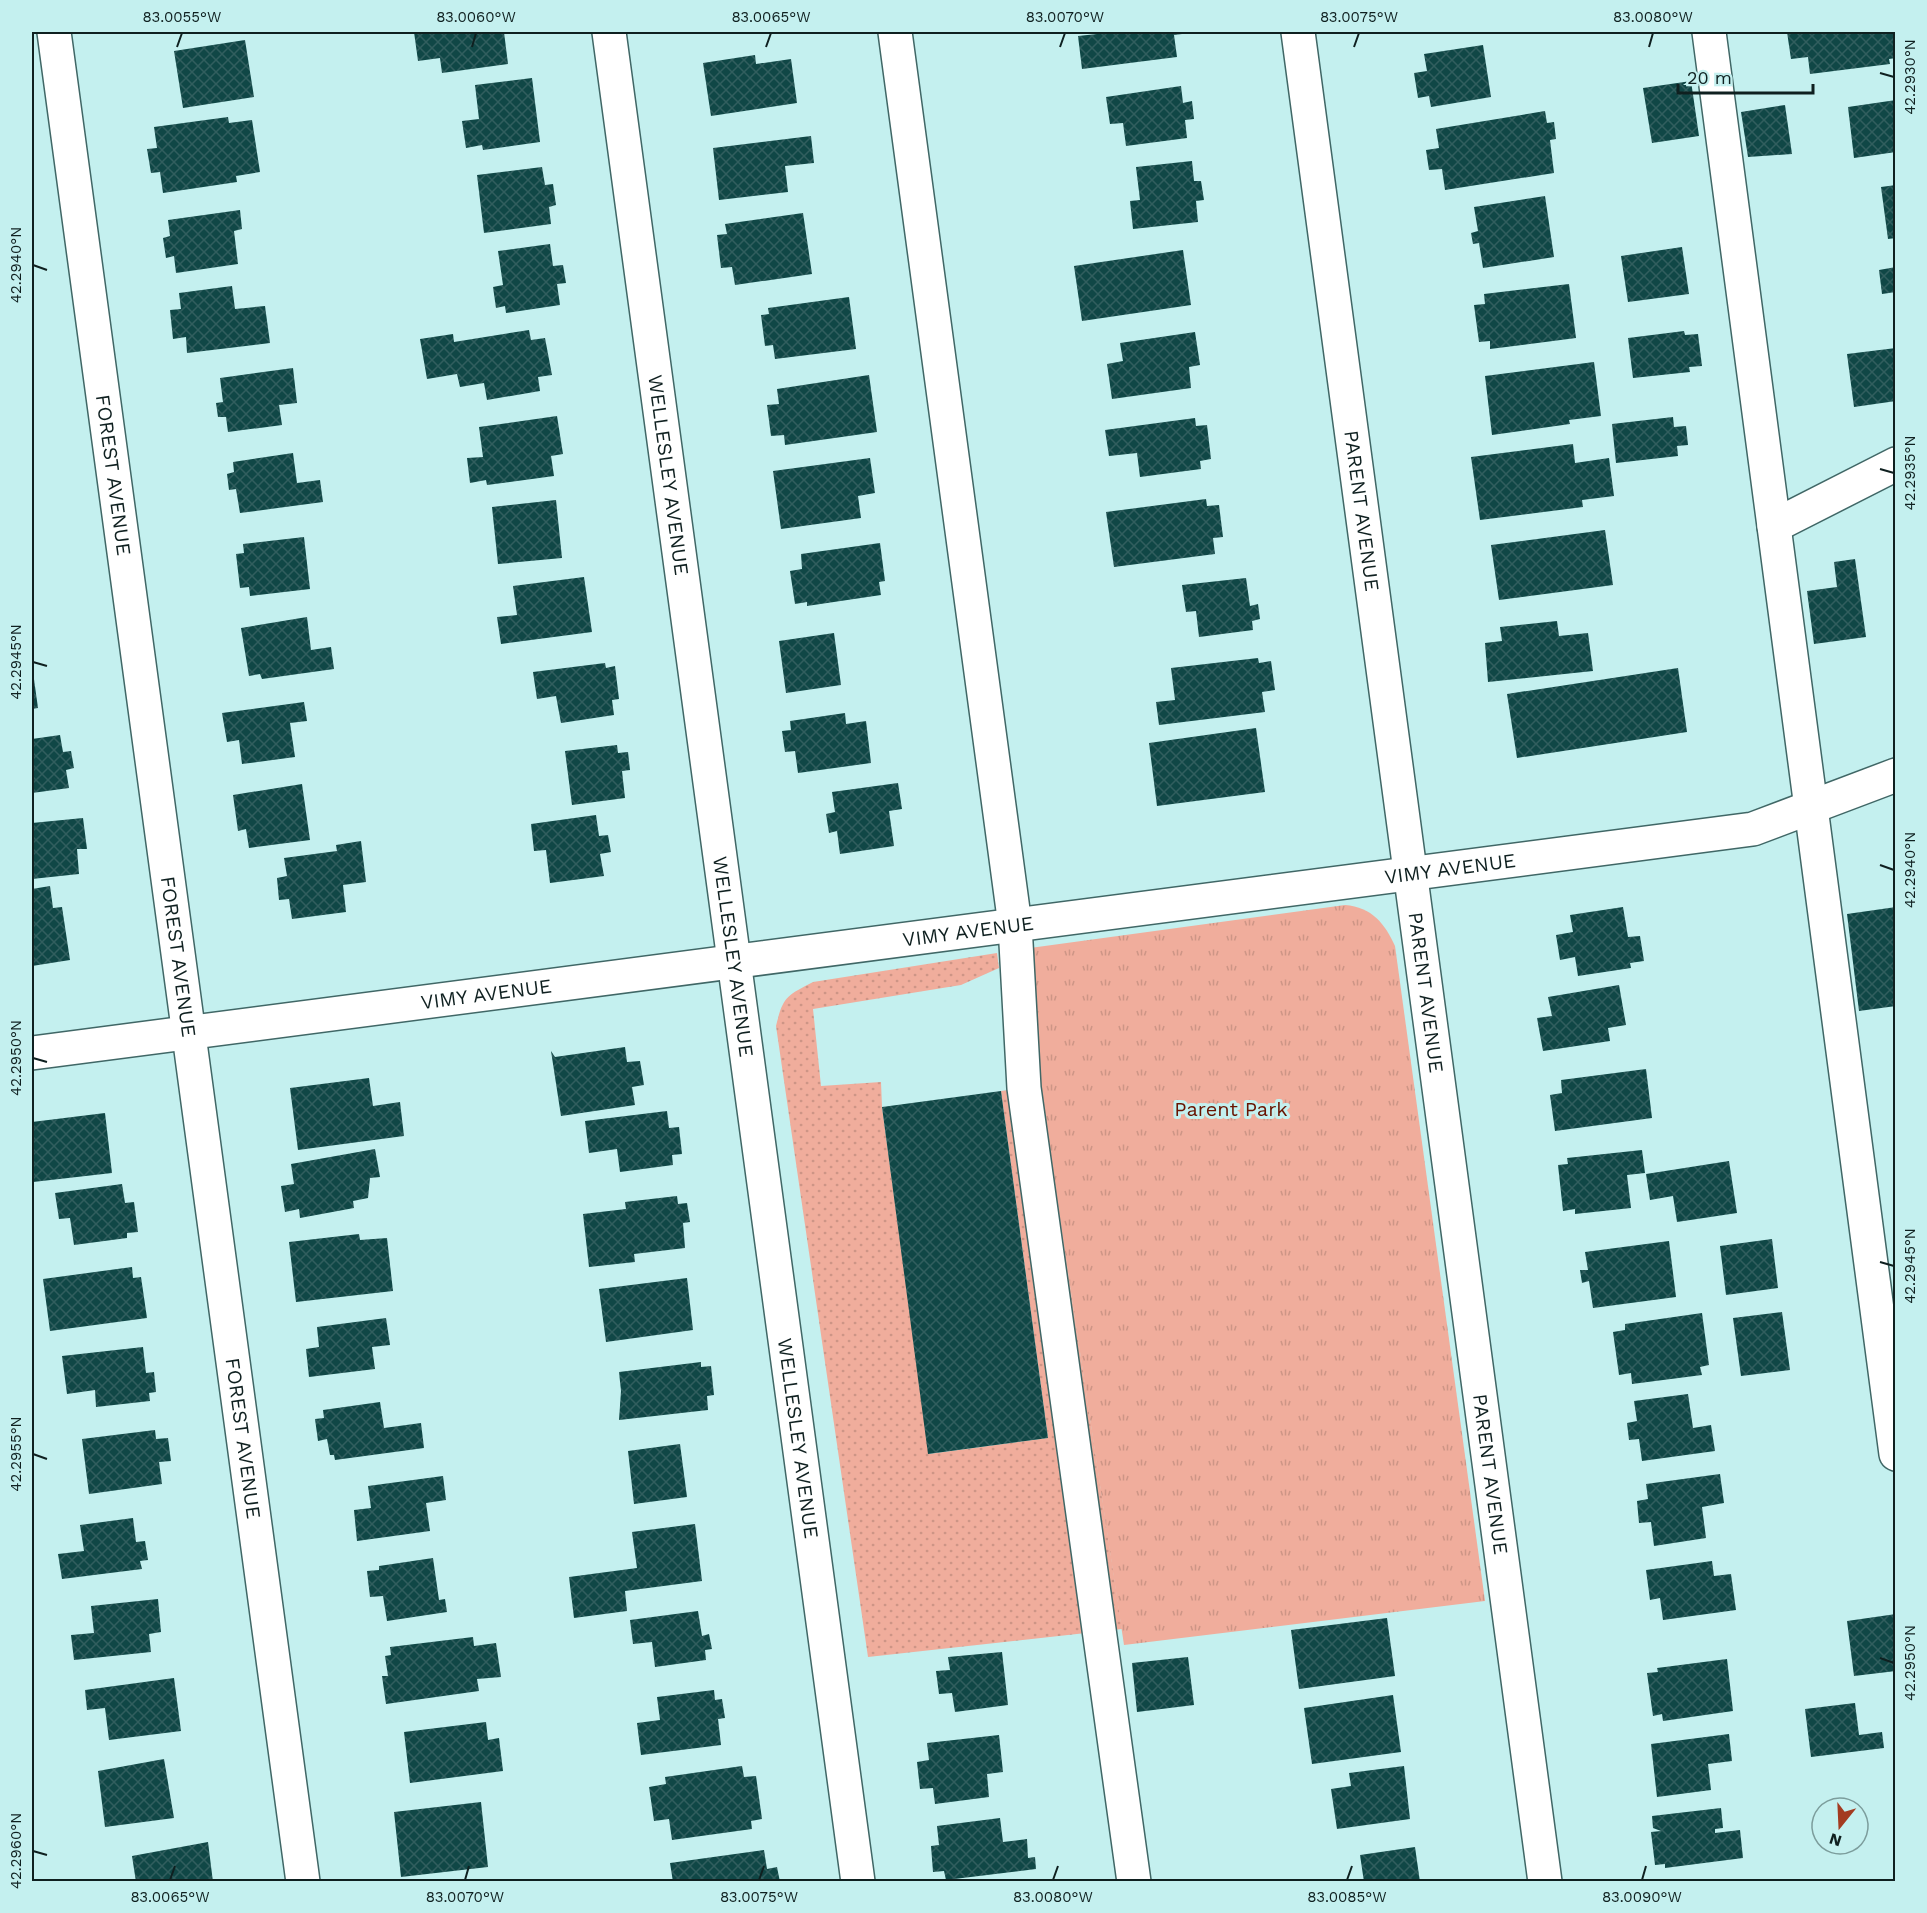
<svg xmlns="http://www.w3.org/2000/svg" width="1927" height="1913" font-family="'Work Sans',sans-serif">
	<defs>
		<pattern id="grass-dots" width="8" height="8" patternUnits="userSpaceOnUse" patternTransform="scale(1.5)"><rect width="8" height="8" fill="#f0ad9c"/><path d="M2 2h.1M6 6h.1" fill="none" stroke="#cd9586" stroke-width="1.8" stroke-linecap="round"/></pattern>
		<pattern id="park-tufts" width="24" height="20" patternUnits="userSpaceOnUse" patternTransform="scale(1.5)"><rect width="24" height="20" fill="#f0ad9c"/><path d="M3 7l-1-3M5 7V3M7 7l1-3M15 17l-1-3M17 17v-4M19 17l1-3" fill="none" stroke="#cd9586"/></pattern>
		<pattern id="building-cross-hatch" width="8" height="8" patternUnits="userSpaceOnUse" patternTransform="scale(1.5)"><rect width="8" height="8" fill="#104746"/><path d="M0 0l8 8M0 8l8-8" fill="none" stroke="#315e5e"/></pattern>
	</defs>
	<rect width="100%" height="100%" fill="#c4f0ef"/>
	<path fill="url(#grass-dots)" d="M997,953L999,968L961,985L813,1009L821,1086L881,1082L882,1107L929,1454L1048,1438L1001,1091L1040,1086L1122,1629L868,1657L776,1026C783,997 786,996 813,982Z"/>
	<path fill="url(#park-tufts)" d="M1345,905C1372,907 1385,924 1395,946L1485,1601L1124,1645L1040,1086L1030,948Z"/>
	<path fill="url(#building-cross-hatch)" d="M414,32H504L508,64L442,73L440,58L418,61Z
		M1116,32H1182V34L1174,35L1177,57L1082,69L1078,36Z
		M1787,32H1896V58L1889,59L1890,64L1810,74L1808,57L1791,59Z
		M245,40L254,97L183,108L174,51Z
		M1483,45L1491,97L1431,107L1429,96L1418,98L1414,73L1427,71L1424,54Z
		M755,55L756,64L791,59L797,103L711,116L703,63Z
		M532,78L540,142L483,150L482,145L466,148L462,121L479,119L475,85Z
		M1691,81L1699,136L1652,143L1643,88Z
		M1181,86L1183,103L1192,101L1194,119L1185,120L1187,138L1126,146L1123,123L1110,124L1106,97Z
		M1896,100V152L1854,158L1848,107Z
		M1785,105L1792,154L1748,157L1741,112Z
		M1545,111L1547,123L1554,122L1556,139L1550,140L1554,173L1445,190L1442,169L1429,170L1426,150L1439,148L1436,129Z
		M228,117L229,123L252,120L260,172L236,176L237,182L163,193L160,172L151,173L147,149L157,148L154,127Z
		M811,136L814,163L785,166L788,192L719,200L713,148Z
		M1192,161L1194,181H1201L1204,200L1196,201L1198,222L1133,229L1130,201L1140,200L1136,167Z
		M542,167L545,185L553,184L556,205L549,207L551,224L484,233L477,175Z
		M1896,185V238L1888,239L1881,187Z
		M1545,196L1554,257L1483,268L1479,243L1473,244L1471,233L1478,231L1474,207Z
		M240,210L242,229L234,231L238,264L176,273L174,256L166,258L163,238L170,236L168,220Z
		M803,213L812,274L735,285L732,267L721,268L717,235L727,234L725,224Z
		M550,244L553,266L563,265L566,283L557,284L560,305L506,313L505,306L496,308L493,287L503,285L498,251Z
		M1682,247L1689,294L1628,302L1621,256Z
		M1183,250L1191,305L1082,321L1074,266Z
		M1896,267V292L1882,294L1879,270Z
		M1569,284L1576,338L1490,349V341L1479,342L1474,305L1485,304L1484,294Z
		M232,286L235,309L265,306L270,343L187,353L186,337L173,339L170,310L181,309L179,293Z
		M849,297L856,349L775,359L773,345L765,346L761,315L769,314L768,308Z
		M529,330L531,340L545,338L552,375L538,377L540,391L487,400L484,383L460,387L457,374L427,379L420,339L453,334L454,342Z
		M1684,331L1685,335L1698,334L1702,366L1689,367L1690,372L1633,378L1628,338Z
		M1195,332L1200,365L1189,367L1191,388L1112,399L1107,364L1123,361L1120,343Z
		M1896,348V401L1854,407L1847,354Z
		M1594,362L1601,416L1569,420L1570,424L1492,435L1485,376Z
		M293,368L297,403L279,405L282,425L228,432L226,417H218L216,403L223,402L220,378Z
		M869,375L877,432L785,445L784,435L771,436L767,405L779,404L777,389Z
		M557,416L563,454L551,456L554,476L487,485L486,480L470,483L467,458L483,457L479,427Z
		M1673,417L1674,427L1686,426L1688,445L1677,446L1678,456L1616,463L1612,424Z
		M1195,418L1196,426L1207,425L1211,459L1200,461L1201,469L1140,477L1137,453L1109,456L1105,430Z
		M1573,444L1575,463L1609,458L1614,496L1582,500L1583,507L1480,520L1471,457Z
		M293,453L297,483L320,480L323,502L240,513L236,489L229,490L227,474L234,472L233,462Z
		M870,458L875,493L858,496L861,518L781,529L773,471Z
		M1206,499L1207,506L1219,505L1223,537L1213,538L1215,554L1114,567L1106,512Z
		M556,500L562,558L498,564L492,507Z
		M1605,530L1613,585L1499,600L1491,545Z
		M304,537L310,589L250,596L249,587L240,588L236,554L244,553L243,544Z
		M880,543L885,581L879,582L881,595L807,606V602L795,604L790,571L802,569L801,554Z
		M1855,559L1866,637L1814,644L1807,591L1837,587L1834,562Z
		M584,577L592,632L501,644L497,617L517,615L513,586Z
		M1246,578L1250,606L1258,604L1260,619L1252,621L1253,630L1199,637L1196,611L1186,612L1182,585Z
		M307,617L311,650L331,647L334,669L262,679L260,674L249,676L241,628Z
		M1557,621L1559,636L1588,633L1593,671L1488,682L1485,643L1502,641L1500,627Z
		M834,633L841,685L786,693L779,641Z
		M1258,658L1259,663L1271,661L1275,690L1262,692L1265,712L1159,725L1156,702L1175,700L1171,668Z
		M605,663L606,668L615,666L619,699L612,700L614,715L561,723L556,696L537,699L533,672Z
		M1678,668L1687,732L1517,758L1507,694Z
		M32,672H33L38,708L32,709Z
		M304,702L307,721L290,723L295,757L242,764L239,740L227,742L222,713Z
		M845,713L846,724L866,721L871,763L798,773L795,751L785,752L782,731L791,730L790,721Z
		M1256,728L1265,792L1157,806L1149,743Z
		M60,735L63,752L71,751L74,768L66,770L69,788L32,793V739Z
		M617,745L618,753L628,752L630,770L622,771L625,798L572,805L565,751Z
		M898,783L902,809L889,811L894,846L840,854L837,831L829,833L826,814L835,812L832,792Z
		M302,784L310,840L249,848L246,829L238,831L233,795Z
		M596,815L599,836L608,835L611,852L600,854L604,876L550,883L546,850L534,851L531,824Z
		M83,818L87,849H77L79,874L32,879V823Z
		M361,841L366,882L343,885L346,912L292,919L289,899L279,900L277,878L287,876L284,858L337,851L336,845Z
		M50,886L53,908L62,907L70,960L32,966V889Z
		M1623,907L1628,937L1640,936L1644,961L1630,963L1631,968L1578,976L1575,957L1560,960L1556,935L1573,932L1570,915Z
		M1896,907V1006L1859,1011L1847,914Z
		M1619,985L1626,1025L1608,1028L1610,1041L1543,1051L1537,1018L1552,1016L1548,997Z
		M625,1047L627,1062L640,1061L644,1085L632,1087L635,1105L561,1116L551,1051L555,1057Z
		M1646,1069L1652,1118L1555,1131L1550,1095L1562,1093L1561,1080Z
		M369,1078L373,1106L400,1102L404,1136L298,1150L290,1088Z
		M1001,1091L1048,1438L928,1454L882,1107Z
		M667,1111L669,1128L679,1127L682,1154L672,1155L673,1165L620,1172L617,1149L589,1153L585,1121Z
		M105,1113L112,1173L33,1182L32,1166V1122Z
		M375,1149L380,1177L370,1178L368,1198L353,1201L354,1208L300,1218L299,1209L285,1212L281,1186L294,1184L291,1164Z
		M1642,1150L1645,1173L1627,1175L1631,1208L1575,1214V1209L1563,1211L1558,1165L1568,1164L1567,1158Z
		M1729,1161L1737,1213L1677,1222L1673,1196L1650,1200L1646,1174Z
		M122,1184L125,1203L134,1202L138,1232L127,1233V1238L74,1245L70,1218L59,1219L55,1193Z
		M677,1196L678,1204L687,1203L690,1222L683,1223L685,1248L634,1254L635,1262L589,1267L583,1214L626,1209L625,1202Z
		M359,1234L360,1240L387,1238L393,1291L296,1302L289,1242Z
		M1772,1239L1778,1288L1726,1295L1720,1246Z
		M1669,1241L1676,1297L1593,1308L1589,1281L1582,1283L1580,1270H1588L1585,1252Z
		M132,1267L133,1278L141,1277L147,1318L50,1331L43,1279Z
		M687,1278L693,1330L606,1342L599,1289Z
		M1782,1312L1790,1370L1741,1376L1733,1318Z
		M1702,1313L1709,1365L1700,1367L1702,1375L1632,1384L1631,1373L1619,1375L1613,1332L1625,1330V1324Z
		M386,1318L390,1345L372,1347L375,1369L309,1377L306,1349L319,1347L317,1327Z
		M143,1347L146,1373L154,1372L156,1392L149,1393L150,1401L96,1407L95,1390L67,1394L62,1356Z
		M701,1362V1367L711,1366L714,1395L707,1396L708,1410L619,1420L621,1391L619,1372Z
		M1688,1394L1693,1428L1711,1425L1715,1451L1642,1461L1639,1439L1629,1440L1627,1423L1637,1421L1634,1401Z
		M380,1402L384,1428L421,1423L424,1448L335,1460L334,1455H330L327,1439L318,1441L315,1419L324,1418L323,1410Z
		M155,1430L156,1439L168,1438L171,1461L159,1462L162,1484L89,1494L82,1439Z
		M680,1444L687,1497L634,1504L628,1451Z
		M1720,1474L1724,1503L1702,1507L1706,1538L1654,1546L1651,1522L1639,1523L1637,1501L1648,1499L1646,1484Z
		M443,1476L446,1500L426,1503L430,1531L357,1541L354,1510L371,1508L368,1486Z
		M133,1518L136,1542L145,1541L148,1560L140,1561L142,1569L62,1579L58,1554L84,1551L80,1525Z
		M695,1524L702,1581L625,1591L627,1611L574,1618L569,1577L637,1568L632,1532Z
		M433,1558L439,1600L445,1599L447,1612L387,1621L383,1596L370,1597L367,1571L379,1570V1566Z
		M1712,1561L1714,1576L1731,1574L1736,1610L1663,1620L1660,1598L1650,1600L1646,1570Z
		M158,1599L161,1632L149,1634L151,1652L74,1660L71,1635L94,1633L91,1606Z
		M698,1611L702,1636L709,1634L712,1649L705,1650L706,1660L655,1667L652,1642L633,1644L630,1620Z
		M1896,1614V1671L1854,1676L1847,1621Z
		M1387,1618L1395,1676L1299,1689L1291,1630Z
		M473,1637L474,1646L496,1643L501,1677L477,1679L479,1691L386,1704L382,1676H388L385,1656L391,1655L390,1647Z
		M1002,1652L1008,1705L955,1712L952,1693L939,1694L936,1671L950,1670L948,1657Z
		M1188,1657L1194,1705L1137,1712L1132,1663Z
		M1727,1659L1733,1711L1663,1721L1662,1714L1653,1716L1647,1673L1658,1672L1657,1668Z
		M174,1678L181,1731L109,1740L105,1708L87,1710L85,1690Z
		M714,1690L715,1700L722,1699L725,1718L718,1719L721,1745L641,1755L637,1723L660,1720L657,1697Z
		M1393,1695L1401,1752L1312,1764L1304,1708Z
		M1855,1703L1859,1735L1882,1732L1884,1748L1811,1757L1805,1709Z
		M486,1722L488,1740L499,1738L503,1771L410,1783L404,1732Z
		M1729,1734L1732,1761L1708,1764L1711,1790L1657,1797L1651,1744Z
		M999,1735L1003,1772L987,1774L989,1797L935,1804L933,1788L920,1789L917,1762L929,1760L927,1743Z
		M164,1759L174,1818L105,1827L98,1771Z
		M742,1766L744,1777L756,1776L762,1819L751,1821L752,1829L672,1840L669,1819L654,1821L649,1787L666,1784L665,1777Z
		M1404,1766L1410,1819L1337,1829L1331,1789L1351,1786L1349,1773Z
		M481,1802L488,1867L401,1877L394,1812Z
		M1721,1808L1723,1828L1715,1829V1833L1740,1830L1743,1858L1665,1868V1864L1655,1865L1651,1832L1661,1831L1653,1828L1652,1816Z
		M1000,1818L1003,1842L1027,1839L1028,1858L1035,1857L1036,1869L946,1880L944,1871L933,1872L931,1846L939,1845L937,1826Z
		M208,1842L213,1882H136L132,1856Z
		M1415,1847L1420,1882H1364L1360,1855Z
		M764,1850L767,1869L777,1867L780,1882H673L670,1863Z"/>
	<g fill="none" stroke-linecap="round" stroke-linejoin="round">
		<defs>
			<g id="minor">
				<path id="s1" d="M54,32L303,1882"/>
				<path id="s2" d="M609,32L858,1882"/>
				<path d="M895,32L1015,925L1024,1088L1134,1882"/>
				<path id="s3" d="M1298,32L1545,1882"/>
				<path d="M1709,32L1896,1454"/>
				<path d="M1774,526L1896,464"/>
				<path id="s4" d="M32,1053L1753,829L1896,775"/>
			</g>
		</defs>
		<use href="#minor" stroke="#406766" stroke-width="36"/>
		<use href="#minor" stroke="#fff" stroke-width="33"/>
	</g>
	<path fill="none" stroke="#0f2020" stroke-width="2" d="M177,47L182,33M472,47L476,33M766,47L771,33M1060,47L1065,33M1354,47L1359,33M1649,47L1653,33M1880,73L1894,77M33,265L47,270M1880,469L1894,473M33,662L47,666M1880,865L1894,870M33,1058L47,1062M1880,1262L1894,1266M33,1454L47,1459M1880,1658L1894,1663M33,1851L47,1855M170,1880L175,1866M465,1880L469,1866M759,1880L764,1866M1053,1880L1058,1866M1347,1880L1352,1866M1642,1880L1646,1866"/>
	<g text-anchor="middle" stroke-width="6" stroke-linejoin="round" paint-order="stroke">
		<g font-size="20" fill="#0f2020" stroke="#c4f0ef">
			<text dy="7" stroke="none"><textPath href="#s1" startOffset="447">FOREST AVENUE</textPath></text>
			<text dy="7" stroke="none"><textPath href="#s2" startOffset="447">WELLESLEY AVENUE</textPath></text>
			<text dy="7" stroke="none"><textPath href="#s3" startOffset="483">PARENT AVENUE</textPath></text>
			<text dy="7" stroke="none"><textPath href="#s4" startOffset="1430">VIMY AVENUE</textPath></text>
			<text dy="7" stroke="none"><textPath href="#s4" startOffset="944">VIMY AVENUE</textPath></text>
			<text dy="7" stroke="none"><textPath href="#s1" startOffset="933">FOREST AVENUE</textPath></text>
			<text dy="7" stroke="none"><textPath href="#s2" startOffset="933">WELLESLEY AVENUE</textPath></text>
			<text dy="7" stroke="none"><textPath href="#s3" startOffset="969">PARENT AVENUE</textPath></text>
			<text dy="7" stroke="none"><textPath href="#s4" startOffset="458">VIMY AVENUE</textPath></text>
			<text dy="7" stroke="none"><textPath href="#s1" startOffset="1419">FOREST AVENUE</textPath></text>
			<text dy="7" stroke="none"><textPath href="#s2" startOffset="1419">WELLESLEY AVENUE</textPath></text>
			<text dy="7" stroke="none"><textPath href="#s3" startOffset="1455">PARENT AVENUE</textPath></text>
		</g>
		<g font-size="20" fill="#681300" stroke="#c4f0ef">
			<text x="1231" y="1116">Parent Park</text>
		</g>
	</g>
	<rect width="1927" height="1913" fill="none" stroke="#c4f0ef" stroke-width="66"/>
	<g transform="translate(1840 1826) rotate(198)"><circle r="28" fill="#c4f0ef" stroke="#7c9d9c" stroke-width="1.5"/>
	<path d="M0-4.5L10 22L0 15L-10 22Z" fill="#a33b20"/>
	<text y="-9" font-size="16" font-weight="bold" text-anchor="middle" fill="#0f2020">N</text>
	</g>
	<path d="M1678 84v9h135v-9" fill="none" stroke="#0f2020" stroke-width="3"/>
	<text x="1687" y="84" font-size="18" fill="#0f2020" stroke="#c4f0ef" stroke-width="4.5" paint-order="stroke">20 m</text>
	<rect x="33" y="33" width="1861" height="1847" fill="none" stroke="#0f2020" stroke-width="2"/>
	<g font-size="15" text-anchor="middle" fill="#0f2020">
		<text x="182" y="22">83.0055°W</text>
		<text x="476" y="22">83.0060°W</text>
		<text x="771" y="22">83.0065°W</text>
		<text x="1065" y="22">83.0070°W</text>
		<text x="1359" y="22">83.0075°W</text>
		<text x="1653" y="22">83.0080°W</text>
		<text transform="translate(1910 77) rotate(-90)" y="5">42.2930°N</text>
		<text transform="translate(16 265) rotate(-90)" y="5">42.2940°N</text>
		<text transform="translate(1910 473) rotate(-90)" y="5">42.2935°N</text>
		<text transform="translate(16 662) rotate(-90)" y="5">42.2945°N</text>
		<text transform="translate(1910 870) rotate(-90)" y="5">42.2940°N</text>
		<text transform="translate(16 1058) rotate(-90)" y="5">42.2950°N</text>
		<text transform="translate(1910 1266) rotate(-90)" y="5">42.2945°N</text>
		<text transform="translate(16 1454) rotate(-90)" y="5">42.2955°N</text>
		<text transform="translate(1910 1663) rotate(-90)" y="5">42.2950°N</text>
		<text transform="translate(16 1851) rotate(-90)" y="5">42.2960°N</text>
		<text x="170" y="1902">83.0065°W</text>
		<text x="465" y="1902">83.0070°W</text>
		<text x="759" y="1902">83.0075°W</text>
		<text x="1053" y="1902">83.0080°W</text>
		<text x="1347" y="1902">83.0085°W</text>
		<text x="1642" y="1902">83.0090°W</text>
	</g>
</svg>
